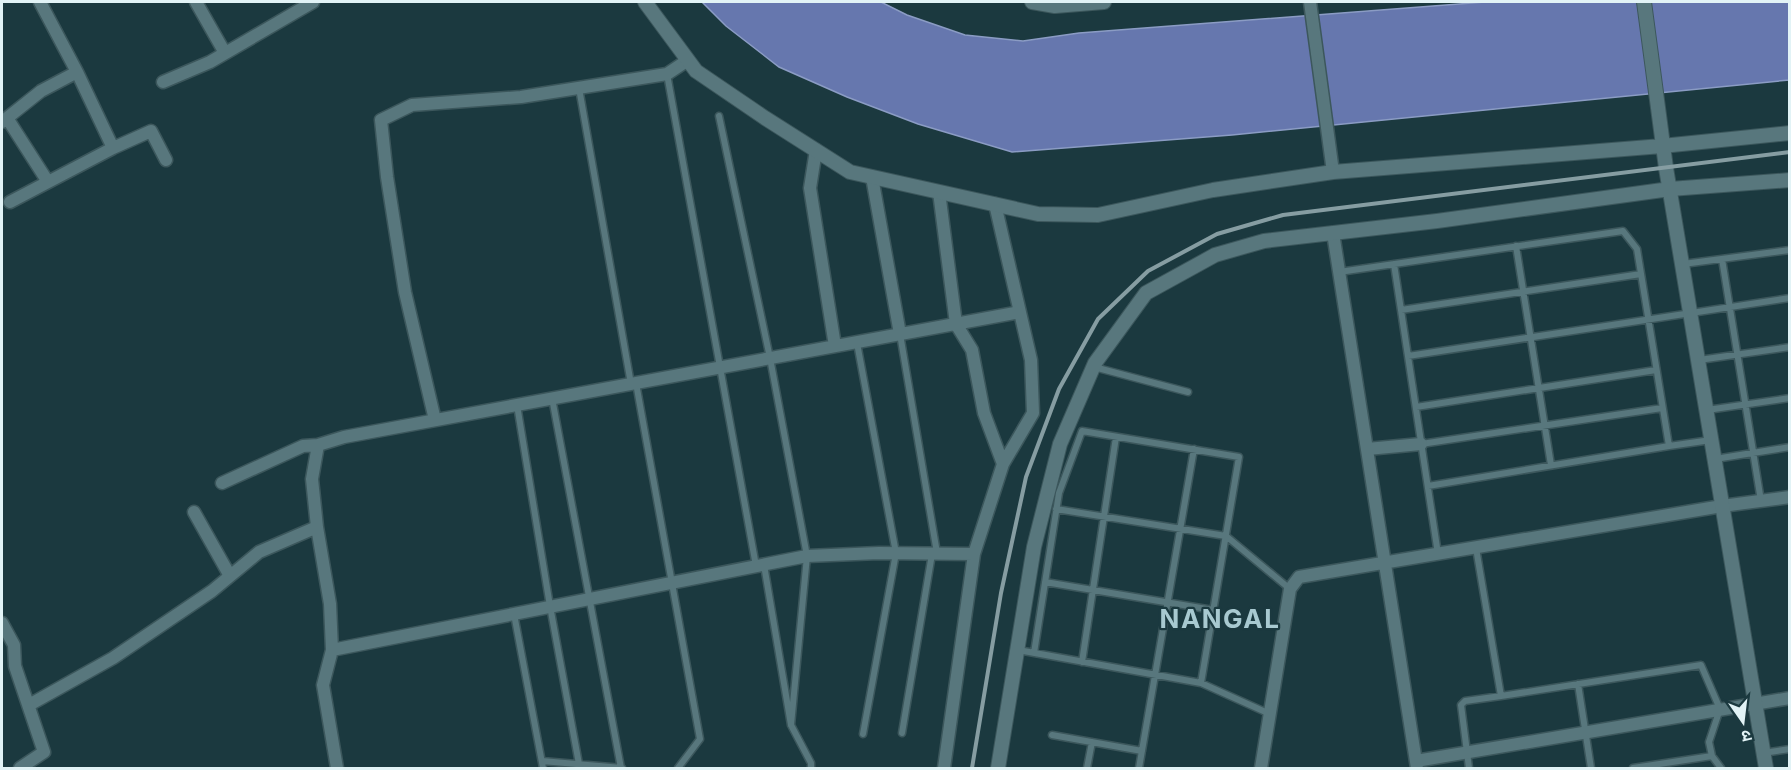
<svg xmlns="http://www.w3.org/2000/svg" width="1791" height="770" font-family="Inter,'Noto Sans Devanagari',sans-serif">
	<rect width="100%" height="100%" fill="#1b393f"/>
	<path fill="#6677ae" stroke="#8b9cc4" stroke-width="1.5" d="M702,2H881L907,15L965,35L1023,41L1079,33L1485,2H1789V80L1232,135L1012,152L918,124L847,97L779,67L726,26Z"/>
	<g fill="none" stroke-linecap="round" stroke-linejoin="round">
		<defs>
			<path id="service" d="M667,74L756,566
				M579,88L631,384
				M719,116L770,358L807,556L791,725
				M1516,246L1551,465
				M1722,259L1761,501
				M1394,264L1438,554
				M1683,264L1790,250
				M1339,272L1623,231L1637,249L1669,446
				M1401,310L1641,274
				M900,334L937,553
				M857,343L896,553L863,734
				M1408,356L1790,298
				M1699,360L1790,347
				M1094,367L1188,392
				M636,383L700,739L678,768
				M552,398L621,768
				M517,405L550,606L579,764
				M1416,407L1656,370
				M1707,410L1790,398
				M1421,444L1662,408
				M1715,459L1790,447
				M1428,486L1669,446L1711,440
				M1056,509L1226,536L1290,589
				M764,565L791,725L811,763V768
				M1045,582L1213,610
				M514,614L543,768
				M1018,650L1201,683L1270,714
				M1034,653L1059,493L1082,431L1239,457L1201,683
				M1082,662L1116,437
				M1578,684L1591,768
				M1501,696L1701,665L1720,709L1709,742L1712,756L1721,768
				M902,733L932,554
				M1052,735L1142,751
				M1763,753L1790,749
				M542,761L622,768
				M1087,768L1092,742
				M1139,768L1194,449
				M1469,768L1461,705L1465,701L1501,696L1476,548
				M1633,768L1712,756"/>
			<path id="minor" d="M40,2L77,72L113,148
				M196,2L225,53
				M1310,2L1333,172
				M163,82L210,62L313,2
				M7,118L48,182
				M2,122L41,91L77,72
				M816,150L810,188L835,346
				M872,177L900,334
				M939,192L956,324L972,350L984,413L1003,464
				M10,202L113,148L151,131L166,160
				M1333,233L1417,768
				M435,420L405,292L387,177L381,120L412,105L521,97L667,74L688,60
				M1367,449L1421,444
				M222,483L303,446L318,445
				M194,512L230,576
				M2,623L14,645L15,666L44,752L20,768
				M332,650L807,556L879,553L974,554
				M29,705L113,658L212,591L259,552L317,527
				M1416,761L1790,698
				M337,768L323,685L332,650L330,604L317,527L312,479L318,445L344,437L1020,312
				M944,768L974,554L1003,464L1033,413L1031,360L995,204
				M1261,768L1290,589L1299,577L1722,506L1790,497"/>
			<path id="tertiary" d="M645,2L696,71L765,118L850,172L1038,214L1098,215L1213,190L1333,172L1662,146L1790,133
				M1032,2L1055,6L1104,2
				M1644,2L1666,168L1766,768
				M998,768L1034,547L1060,444L1095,363L1146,293L1215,255L1264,241L1437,221L1670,189L1790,180"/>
		</defs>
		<use href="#service" stroke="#3c575c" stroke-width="9"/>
		<use href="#minor" stroke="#3c575c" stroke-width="15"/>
		<use href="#tertiary" stroke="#3c575c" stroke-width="16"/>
		<use href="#service" stroke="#58777d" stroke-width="6"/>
		<use href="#minor" stroke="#58777d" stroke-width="12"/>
		<use href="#tertiary" stroke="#58777d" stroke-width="14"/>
		<path stroke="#869da2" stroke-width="4" d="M972,768L1001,593L1026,477L1059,389L1098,319L1148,271L1217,234L1283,215L1790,152"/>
	</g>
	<g text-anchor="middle" stroke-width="4.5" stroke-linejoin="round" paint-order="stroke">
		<g font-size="26" font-weight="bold" letter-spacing="1.5" fill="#a8c9d0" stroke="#1b393f">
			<text x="1220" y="628">NANGAL</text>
		</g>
	</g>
	<rect width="1791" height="770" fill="none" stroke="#e2f3f6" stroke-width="6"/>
	<g transform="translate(1743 722) rotate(166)" stroke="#1b393f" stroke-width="4.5" paint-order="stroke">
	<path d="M0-4.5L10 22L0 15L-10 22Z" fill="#e2f3f6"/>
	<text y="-9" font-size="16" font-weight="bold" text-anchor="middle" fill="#e2f3f6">उ</text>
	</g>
</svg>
